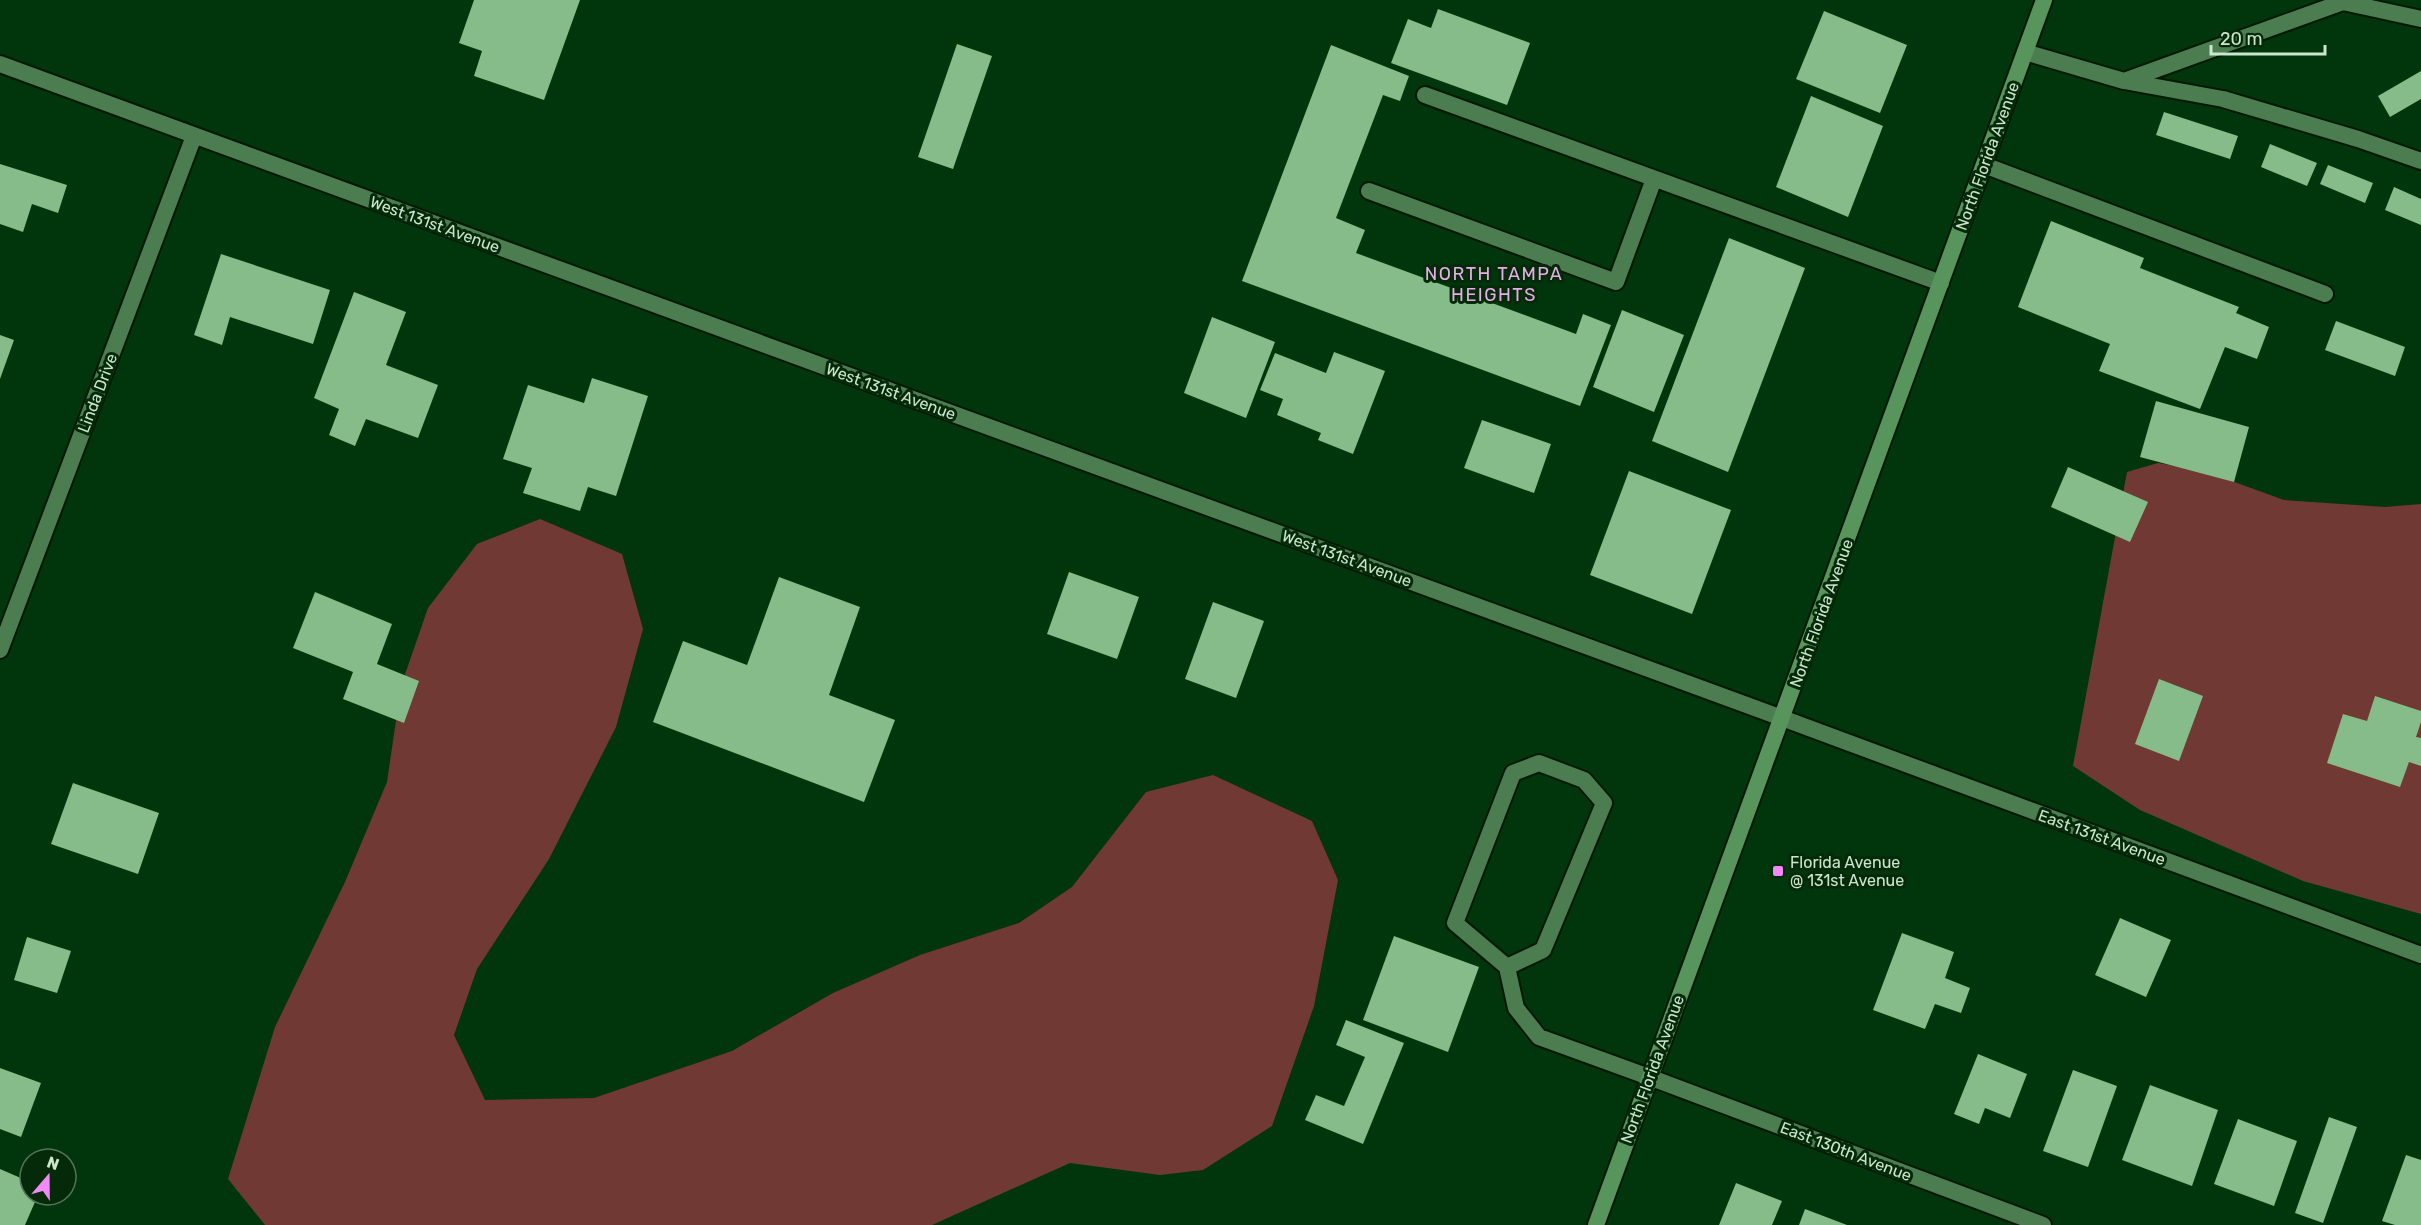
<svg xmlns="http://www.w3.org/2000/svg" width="2421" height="1225" font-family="Rubik,sans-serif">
	<rect width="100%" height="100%" fill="#01360c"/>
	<path fill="#713934" d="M2158,463L2204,471L2284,500L2385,507L2421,504V914L2303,881L2140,810L2073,766L2127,472Z
		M540,519L622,554L643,629L616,727L549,859L477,969L454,1035L485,1100L594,1098L732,1051L833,993L920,955L1019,923L1072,887L1146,792L1213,775L1312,821L1338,880L1314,1006L1272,1126L1203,1170L1160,1175L1070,1163L932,1225H265L228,1179L275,1027L345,882L387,782L401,686L428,608L477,544Z"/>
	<path fill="#85bc89" d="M474,0H580L544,100L474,76L482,51L459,43Z
		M1438,9L1530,43L1507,105L1391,63L1408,19L1431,28Z
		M1824,11L1907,45L1880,113L1796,79Z
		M957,44L992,56L953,169L918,157Z
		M1331,45L1409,76L1400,101L1383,95L1336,218L1365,230L1356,253L1576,334L1583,314L1611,325L1580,406L1242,281Z
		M2421,71V99L2390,117L2378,96Z
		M1811,96L1883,126L1848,217L1776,187Z
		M2164,112L2238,136L2230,159L2156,135Z
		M2270,144L2317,163L2307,186L2261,167Z
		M0,164L67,185L58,213L32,204L23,232L0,224Z
		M2328,165L2373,183L2365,203L2320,184Z
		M2394,187L2421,199V225L2385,210Z
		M2051,221L2144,258L2140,268L2239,307L2236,313L2269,327L2257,359L2225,347L2200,409L2099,371L2110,344L2018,307Z
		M1729,238L1805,268L1728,472L1652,441Z
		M221,254L330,290L313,344L230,317L222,345L194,335Z
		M354,292L406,312L386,365L438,385L418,438L366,419L355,446L329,435L339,409L314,398Z
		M1622,310L1684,335L1654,412L1593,387Z
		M1212,317L1275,342L1246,418L1184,393Z
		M2336,321L2405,347L2395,376L2325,350Z
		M0,335L14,340L0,379Z
		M1334,352L1385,371L1353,454L1318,440L1321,433L1277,415L1283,399L1260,390L1275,353L1326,373Z
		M592,378L648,396L616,496L588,487L580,511L523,493L532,468L503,459L528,385L584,403Z
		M2156,401L2249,427L2234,482L2140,457Z
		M1482,420L1551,444L1534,493L1464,468Z
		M2068,467L2148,502L2130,542L2051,507Z
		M1629,471L1731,510L1692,614L1590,575Z
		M1069,572L1139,597L1117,659L1047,634Z
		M779,577L860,607L829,695L895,720L864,802L653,722L683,641L747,665Z
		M315,592L392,624L377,664L419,681L404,723L343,699L353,672L293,648Z
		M1213,602L1264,621L1236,698L1185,679Z
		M2159,679L2203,696L2179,761L2135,744Z
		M2375,696L2421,711V722L2416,737L2421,738V766L2409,762L2400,787L2327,763L2343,714L2367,721Z
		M73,783L159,813L138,874L51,844Z
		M2120,918L2171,940L2146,997L2095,975Z
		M1902,933L1954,952L1945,978L1970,988L1961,1013L1935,1004L1925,1029L1873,1010Z
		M1394,936L1479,967L1448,1052L1363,1020Z
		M27,937L71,951L57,993L14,980Z
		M1346,1020L1404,1043L1363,1144L1305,1120L1316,1095L1344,1106L1365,1057L1336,1045Z
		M1978,1054L2027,1074L2010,1118L1985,1108L1979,1124L1954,1114Z
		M0,1068L41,1083L21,1137L0,1129Z
		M2073,1070L2117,1086L2088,1167L2043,1151Z
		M2150,1085L2218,1110L2192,1186L2122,1160Z
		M2329,1117L2357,1127L2323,1223L2295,1213Z
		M2238,1119L2297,1141L2274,1206L2214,1184Z
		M2406,1155L2421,1160V1225H2395L2382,1221Z
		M0,1169L30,1182V1195H38L25,1225H0Z
		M1736,1183L1782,1201L1772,1225H1719Z
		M1805,1209L1847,1225H1799Z"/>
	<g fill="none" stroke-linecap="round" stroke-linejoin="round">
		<defs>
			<path id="service" d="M2025,52L2124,81L2343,2L2421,19
				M2124,81L2223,99L2358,139L2421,161
				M1425,95L1941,283
				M1984,165L2325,294
				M1369,191L1616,282L1654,179
				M1507,967L1543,950L1604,803L1584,780L1539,763L1513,773L1455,923L1507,967L1516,1008L1539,1037L1649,1077"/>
			<path id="minor" d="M0,64L1782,718L2421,955
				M0,650L194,136
				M1649,1077L2043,1225"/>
			<path id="primary" d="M1596,1225L2044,0"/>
		</defs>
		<use href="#service" stroke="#021905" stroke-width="20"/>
		<use href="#minor" stroke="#021905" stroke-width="20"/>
		<use href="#primary" stroke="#021905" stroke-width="20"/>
		<use href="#service" stroke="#4c7d50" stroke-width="16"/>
		<use href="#minor" stroke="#4c7d50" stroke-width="16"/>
		<use href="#primary" stroke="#57955d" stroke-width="16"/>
	</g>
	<rect fill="#f18af4" stroke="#042a0a" stroke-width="2" x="1772" y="865" width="12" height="12" rx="3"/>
	<g text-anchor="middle" stroke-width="6" stroke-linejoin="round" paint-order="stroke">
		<g font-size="16" fill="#cce6cc" stroke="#042a0a">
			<text transform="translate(1987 156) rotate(-70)" y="6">North Florida Avenue</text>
			<text transform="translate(435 224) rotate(20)" y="6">West 131st Avenue</text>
			<text transform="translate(891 391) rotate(20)" y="6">West 131st Avenue</text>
			<text transform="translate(97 393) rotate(-69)" y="6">Linda Drive</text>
			<text transform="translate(1347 558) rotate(20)" y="6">West 131st Avenue</text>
			<text transform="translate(1821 613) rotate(-70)" y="6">North Florida Avenue</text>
			<text transform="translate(2102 837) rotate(20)" y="6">East 131st Avenue</text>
			<text transform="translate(1652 1069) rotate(-70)" y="6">North Florida Avenue</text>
			<text transform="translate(1846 1151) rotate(21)" y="6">East 130th Avenue</text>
		</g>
		<g font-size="16" fill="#cce6cc" stroke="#042a0a" text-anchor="start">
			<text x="1790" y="868">Florida Avenue<tspan x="1790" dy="18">@ 131st Avenue</tspan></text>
		</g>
		<g font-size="18" letter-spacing="1.5" fill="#e7aee7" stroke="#042a0a">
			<text x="1494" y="280">NORTH TAMPA<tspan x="1494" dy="21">HEIGHTS</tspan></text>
		</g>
	</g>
	<g transform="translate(48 1177) rotate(20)"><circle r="28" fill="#042a0a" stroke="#547558" stroke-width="1.5"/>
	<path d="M0-4.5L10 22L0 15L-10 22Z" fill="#f18af4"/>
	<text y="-9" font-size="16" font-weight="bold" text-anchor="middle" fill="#cce6cc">N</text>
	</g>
	<path d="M2211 45v9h114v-9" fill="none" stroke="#cce6cc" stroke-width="3"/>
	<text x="2220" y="45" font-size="18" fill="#cce6cc" stroke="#042a0a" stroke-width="4.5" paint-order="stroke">20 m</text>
</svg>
